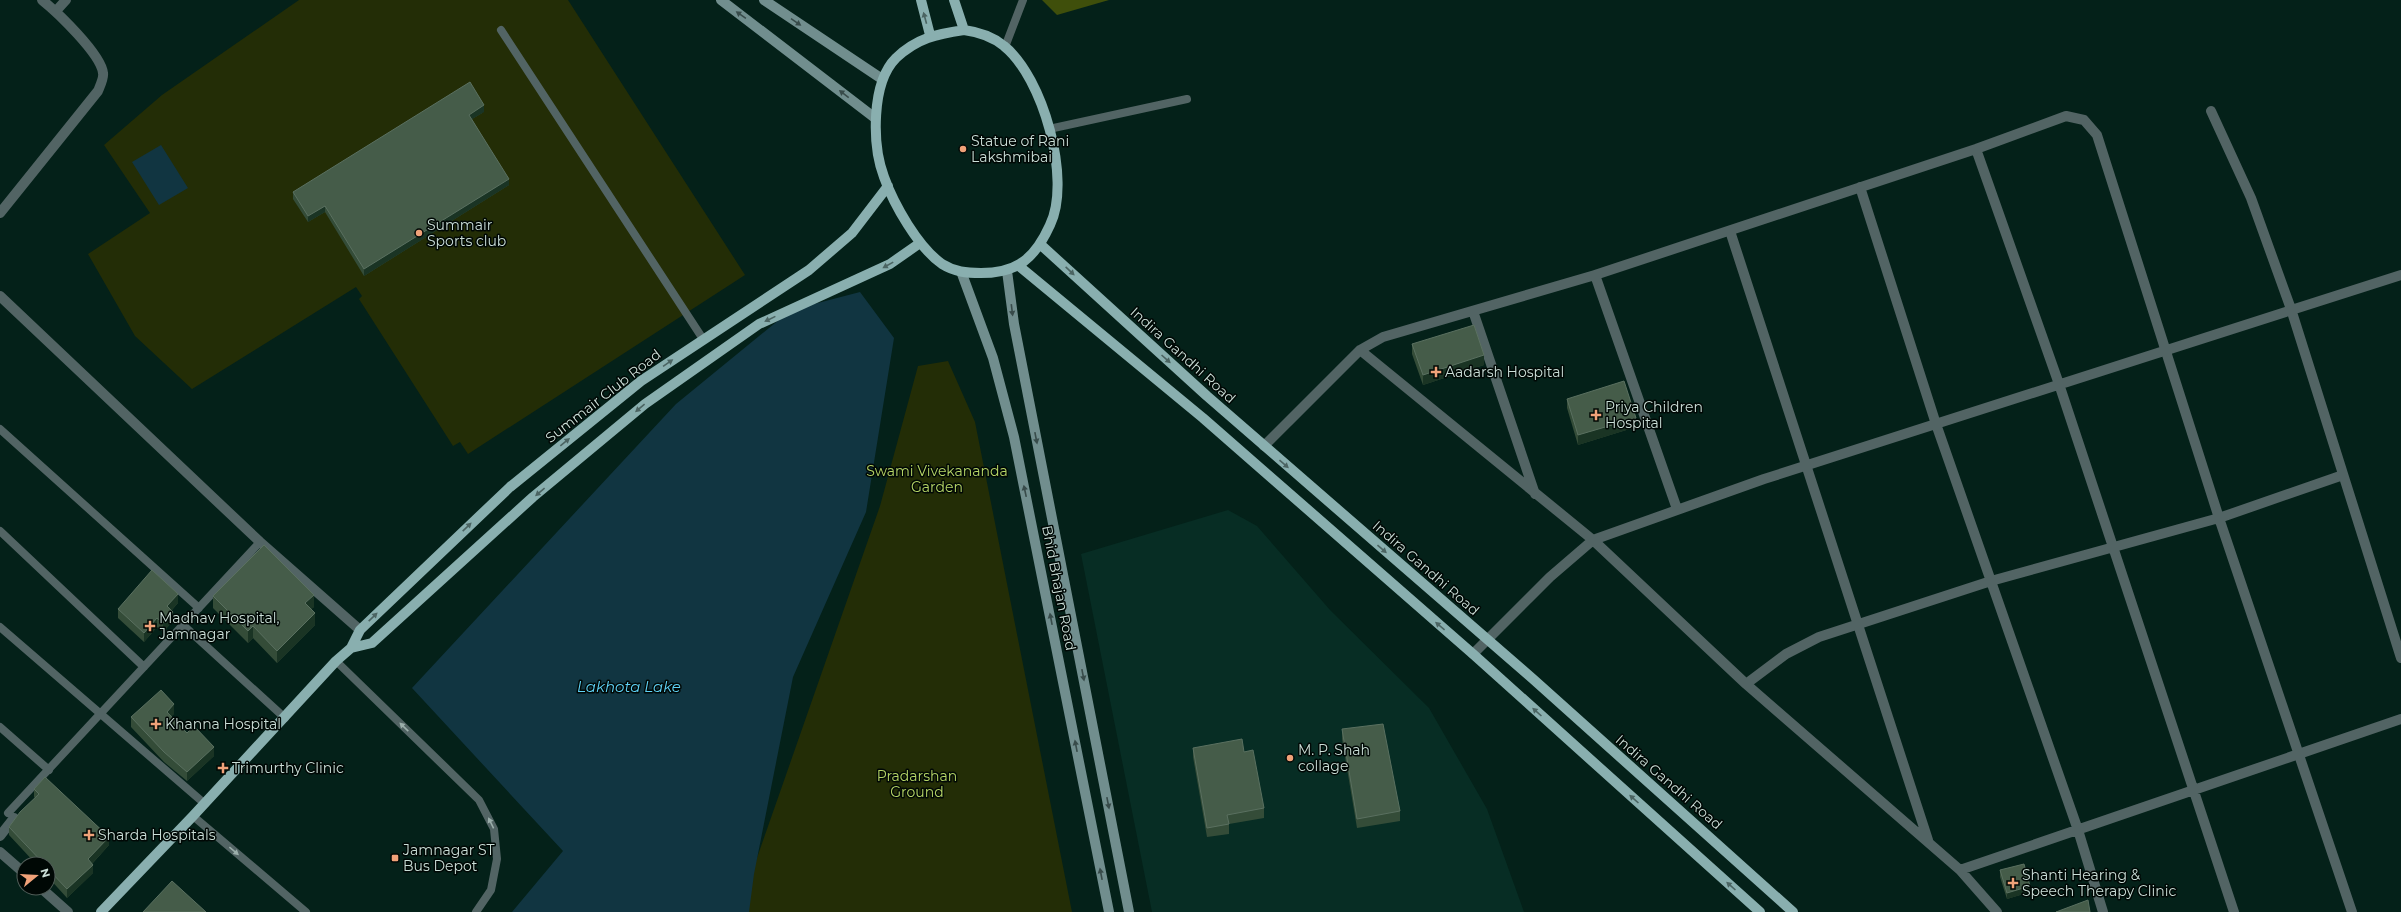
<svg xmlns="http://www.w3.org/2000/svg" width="2401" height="912" font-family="Montserrat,sans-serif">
	<rect width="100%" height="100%" fill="#042119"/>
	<path fill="#072d24" d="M1228,510L1257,526L1330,610L1429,708L1487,809L1524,912H1152L1081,554Z"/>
	<path fill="#232d06" d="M299,0H568L745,275L468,454L460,442L453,446L359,299L362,296L356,287L192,389L135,336L88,254L150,213L104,145L162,95Z
		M948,361L975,422L1072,912H744L751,875L880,506L918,366Z"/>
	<path fill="#3f4f0b" d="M1042,0H1109L1057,15Z"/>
	<path fill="#113541" d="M161,145L188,188L159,205L132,162Z
		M860,292L894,338L866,512L793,677L754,874L749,912H512L563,851L412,688L676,404L791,310Z"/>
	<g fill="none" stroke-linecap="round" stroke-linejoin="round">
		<path stroke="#526464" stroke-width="8" d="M501,30L703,339
			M1005,47L1023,0
			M1049,129L1187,99
			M0,429L199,608
			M0,531L144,667
			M183,625L285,718
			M0,627L205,804
			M336,661L479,800L494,829L497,859L491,890L476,912
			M0,727L49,770
			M8,813L260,542
			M193,816L306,912"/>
		<path stroke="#526464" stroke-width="10" d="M56,11L66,0
			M2211,111L2251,198L2291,309L2401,658
			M1976,149L2059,384L2234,912
			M1860,187L1936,424L2078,830L2103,912
			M0,213L98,91C100,86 104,78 103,73C101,54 57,12 42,0
			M1730,231L1928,840
			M1595,275L1677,509
			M0,296L260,542L360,630
			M1473,311L1535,494
			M1360,350L1593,540L1746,684L1960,870L1997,912
			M1264,446L1360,350L1383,337L1595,275L1976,149L2066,116L2084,120L2097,135L2219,518L2352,912
			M1473,654L1550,577L1593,540L1764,479L2401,275
			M1746,684L1786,654L1819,637L1991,581L2219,518L2343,475
			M0,836L14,818
			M0,852L24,873
			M1960,870L2401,719
			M41,888L68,912"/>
		<path stroke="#718e8e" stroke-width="10" d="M721,0L875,118
			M764,0L882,79
			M1007,271L1014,324L1129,912
			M962,274L993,358L1014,437L1109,912"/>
		<path stroke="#89afaf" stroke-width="10" d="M921,0L930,35
			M954,0L964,30
			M964,30C979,32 992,36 1004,46C1043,77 1072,180 1050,225C1035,258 1018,273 981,273C966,273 955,272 942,264C918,247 894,205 884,177C872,145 871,83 896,58C917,38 937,34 964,30Z
			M1041,245L1207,396L1533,679L1793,912
			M1019,266L1203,418L1473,654L1760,912
			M351,648L372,643L533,497L645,404L759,324L890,264L920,243
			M101,912L193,816L336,661L351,648L360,630L510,487L641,381L809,270L852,233L888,186"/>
	</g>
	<path fill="#344c38" d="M484,112L472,119L509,185L364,276L325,212L308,222L293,199V192Z
		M1412,344L1484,365L1423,385L1412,354Z
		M1567,399L1636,427L1578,445L1567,408Z
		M213,596L314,607L311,609L315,625L277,663L253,638L248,643L213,608Z
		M178,603L172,610L173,621L163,632L157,627L144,642L118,618V609Z
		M174,714L171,716L187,733L214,756L187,781L164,762L131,727V717Z
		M1342,729L1400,811V821L1357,828L1342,739Z
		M1193,748L1244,752L1264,808V818L1229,824V834L1207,837L1193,757Z
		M34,789L109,845L92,864L93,873L67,898L48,877V864H36L9,835V827L35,798L34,797Z
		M2000,870L2030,892L2007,899L2000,877Z"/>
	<path fill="#1a3424" d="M484,105V112L469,121V115Z
		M509,179V185L364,276V269Z
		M325,206V212L308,222V216Z
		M1484,355V365L1423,385V375Z
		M1636,418V427L1578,445V435Z
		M178,594V603L167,615V606Z
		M314,595V607L305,615V603Z
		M173,612V621L163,632V623Z
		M315,613V625L277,663V651Z
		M157,618V627L144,642V633Z
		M253,626V638L248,643V631Z
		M174,704V714L167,721V712Z
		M214,747V756L187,781V772Z
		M109,837V845L88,868V859Z
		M93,865V873L67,898V889Z
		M2030,886V892L2007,899V893Z"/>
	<path fill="#455c49" stroke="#5a7060" d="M470,82L484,105L469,115L509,179L364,269L325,206L308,216L293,192Z
		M1474,325L1484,355L1423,375L1412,344Z
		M1624,381L1636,418L1578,435L1567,399Z
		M264,545L314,595L305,603L315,613L277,651L253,626L248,631L213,596Z
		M152,570L178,594L167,606L173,612L163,623L157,618L144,633L118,609Z
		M161,690L174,704L167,712L187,733L194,726L214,747L187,772L164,752L131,717Z
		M1383,724L1400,811L1357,819L1342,729Z
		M1242,739L1244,752L1253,750L1264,808L1227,815L1229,824L1207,828L1193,748Z
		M45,777L109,837L88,859L93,865L67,889L48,869V864H44L9,827L20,812L39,794L34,789Z
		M2024,864L2030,886L2007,893L2000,870Z
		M172,881L206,912H143Z
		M2088,900L2090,912H2056Z"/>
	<defs><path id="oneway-solid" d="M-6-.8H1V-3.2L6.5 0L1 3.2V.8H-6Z"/></defs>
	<g fill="#384b4a">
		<use href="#oneway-solid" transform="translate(741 15) rotate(-145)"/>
		<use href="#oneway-solid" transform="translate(796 22) rotate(34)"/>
		<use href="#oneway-solid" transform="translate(844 94) rotate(-142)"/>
		<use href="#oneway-solid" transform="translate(1012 310) rotate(83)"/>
		<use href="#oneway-solid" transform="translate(1036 438) rotate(79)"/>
		<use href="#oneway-solid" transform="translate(1025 491) rotate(-102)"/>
		<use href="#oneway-solid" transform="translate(1051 619) rotate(-101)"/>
		<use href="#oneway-solid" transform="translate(1083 675) rotate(79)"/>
		<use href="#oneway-solid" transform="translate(1076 746) rotate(-101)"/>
		<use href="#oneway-solid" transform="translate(1108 803) rotate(79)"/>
		<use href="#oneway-solid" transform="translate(1101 874) rotate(-101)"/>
	</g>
	<g fill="#4b6462">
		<use href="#oneway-solid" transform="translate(925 18) rotate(-105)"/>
		<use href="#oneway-solid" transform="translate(888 265) rotate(151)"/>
		<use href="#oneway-solid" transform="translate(1070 271) rotate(43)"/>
		<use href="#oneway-solid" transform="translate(770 319) rotate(154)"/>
		<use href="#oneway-solid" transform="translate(1166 359) rotate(42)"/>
		<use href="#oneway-solid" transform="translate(668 363) rotate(-35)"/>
		<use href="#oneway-solid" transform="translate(640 408) rotate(140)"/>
		<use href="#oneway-solid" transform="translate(565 442) rotate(-39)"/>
		<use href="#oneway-solid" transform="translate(1284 464) rotate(41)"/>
		<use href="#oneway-solid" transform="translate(540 492) rotate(140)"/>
		<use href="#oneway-solid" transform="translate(467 527) rotate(-44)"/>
		<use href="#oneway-solid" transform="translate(1382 549) rotate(41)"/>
		<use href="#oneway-solid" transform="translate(373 617) rotate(-44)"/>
		<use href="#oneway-solid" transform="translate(1440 626) rotate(-140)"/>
		<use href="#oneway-solid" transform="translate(1537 712) rotate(-138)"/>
		<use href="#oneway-solid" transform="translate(1634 799) rotate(-138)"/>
		<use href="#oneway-solid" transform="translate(1731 886) rotate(-138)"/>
	</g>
	<g fill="#9baeaa">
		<use href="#oneway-solid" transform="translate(404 727) rotate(-136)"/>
		<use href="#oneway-solid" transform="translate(491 823) rotate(-116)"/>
		<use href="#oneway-solid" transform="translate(234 851) rotate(40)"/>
	</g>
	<g fill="#f0a279" stroke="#000805" stroke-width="1.5">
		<circle cx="963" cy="149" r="4"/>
		<circle cx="419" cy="233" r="4"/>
		<path d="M1434 366h4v4h4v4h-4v4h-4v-4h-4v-4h4z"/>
		<path d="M1594 409h4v4h4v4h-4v4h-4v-4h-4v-4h4z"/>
		<path d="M148 620h4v4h4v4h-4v4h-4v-4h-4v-4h4z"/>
		<path d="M154 718h4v4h4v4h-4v4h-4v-4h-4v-4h4z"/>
		<circle cx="1290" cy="758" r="4"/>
		<path d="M221 762h4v4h4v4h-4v4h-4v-4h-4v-4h4z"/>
		<path d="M87 829h4v4h4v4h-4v4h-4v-4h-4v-4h4z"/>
		<rect x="391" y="854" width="8" height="8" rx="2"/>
		<path d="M2011 877h4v4h4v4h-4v4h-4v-4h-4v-4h4z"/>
	</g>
	<g text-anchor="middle" stroke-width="3" stroke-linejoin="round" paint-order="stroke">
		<g font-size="14" fill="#cbdfd8" stroke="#000805" text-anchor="start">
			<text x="971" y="146">Statue of Rani<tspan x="971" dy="16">Lakshmibai</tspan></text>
			<text x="427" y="230">Summair<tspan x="427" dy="16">Sports club</tspan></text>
			<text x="1445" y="377">Aadarsh Hospital</text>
			<text x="1605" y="412">Priya Children<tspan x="1605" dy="16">Hospital</tspan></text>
			<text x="159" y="623">Madhav Hospital,<tspan x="159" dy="16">Jamnagar</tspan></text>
			<text x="165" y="729">Khanna Hospital</text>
			<text x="1298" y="755">M. P. Shah<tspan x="1298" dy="16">collage</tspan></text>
			<text x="232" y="773">Trimurthy Clinic</text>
			<text x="98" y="840">Sharda Hospitals</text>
			<text x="403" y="855">Jamnagar ST<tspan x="403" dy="16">Bus Depot</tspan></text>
			<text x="2022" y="880">Shanti Hearing &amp;<tspan x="2022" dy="16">Speech Therapy Clinic</tspan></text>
		</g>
		<g font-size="14" fill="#cbdfd8" stroke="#000805">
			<text transform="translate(1183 355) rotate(42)" y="5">Indira Gandhi Road</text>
			<text transform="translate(603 396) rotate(-38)" y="5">Summair Club Road</text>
			<text transform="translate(1426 568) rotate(41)" y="5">Indira Gandhi Road</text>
			<text transform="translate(1059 588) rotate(79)" y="5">Bhid Bhajan Road</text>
			<text transform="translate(1669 782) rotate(41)" y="5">Indira Gandhi Road</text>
		</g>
		<g font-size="14" fill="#b7d767" stroke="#000805">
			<text x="937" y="476">Swami Vivekananda<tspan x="937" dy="16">Garden</tspan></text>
			<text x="917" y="781">Pradarshan<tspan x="917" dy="16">Ground</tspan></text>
		</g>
		<g font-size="15" font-style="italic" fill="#5fd3f7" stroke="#000805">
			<text x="629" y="692">Lakhota Lake</text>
		</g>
	</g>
	<g transform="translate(36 876) rotate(72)"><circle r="19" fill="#000805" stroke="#515e59"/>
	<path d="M0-3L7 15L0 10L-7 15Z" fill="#f0a279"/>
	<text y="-6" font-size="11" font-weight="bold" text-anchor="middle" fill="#cbdfd8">N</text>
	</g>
</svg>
